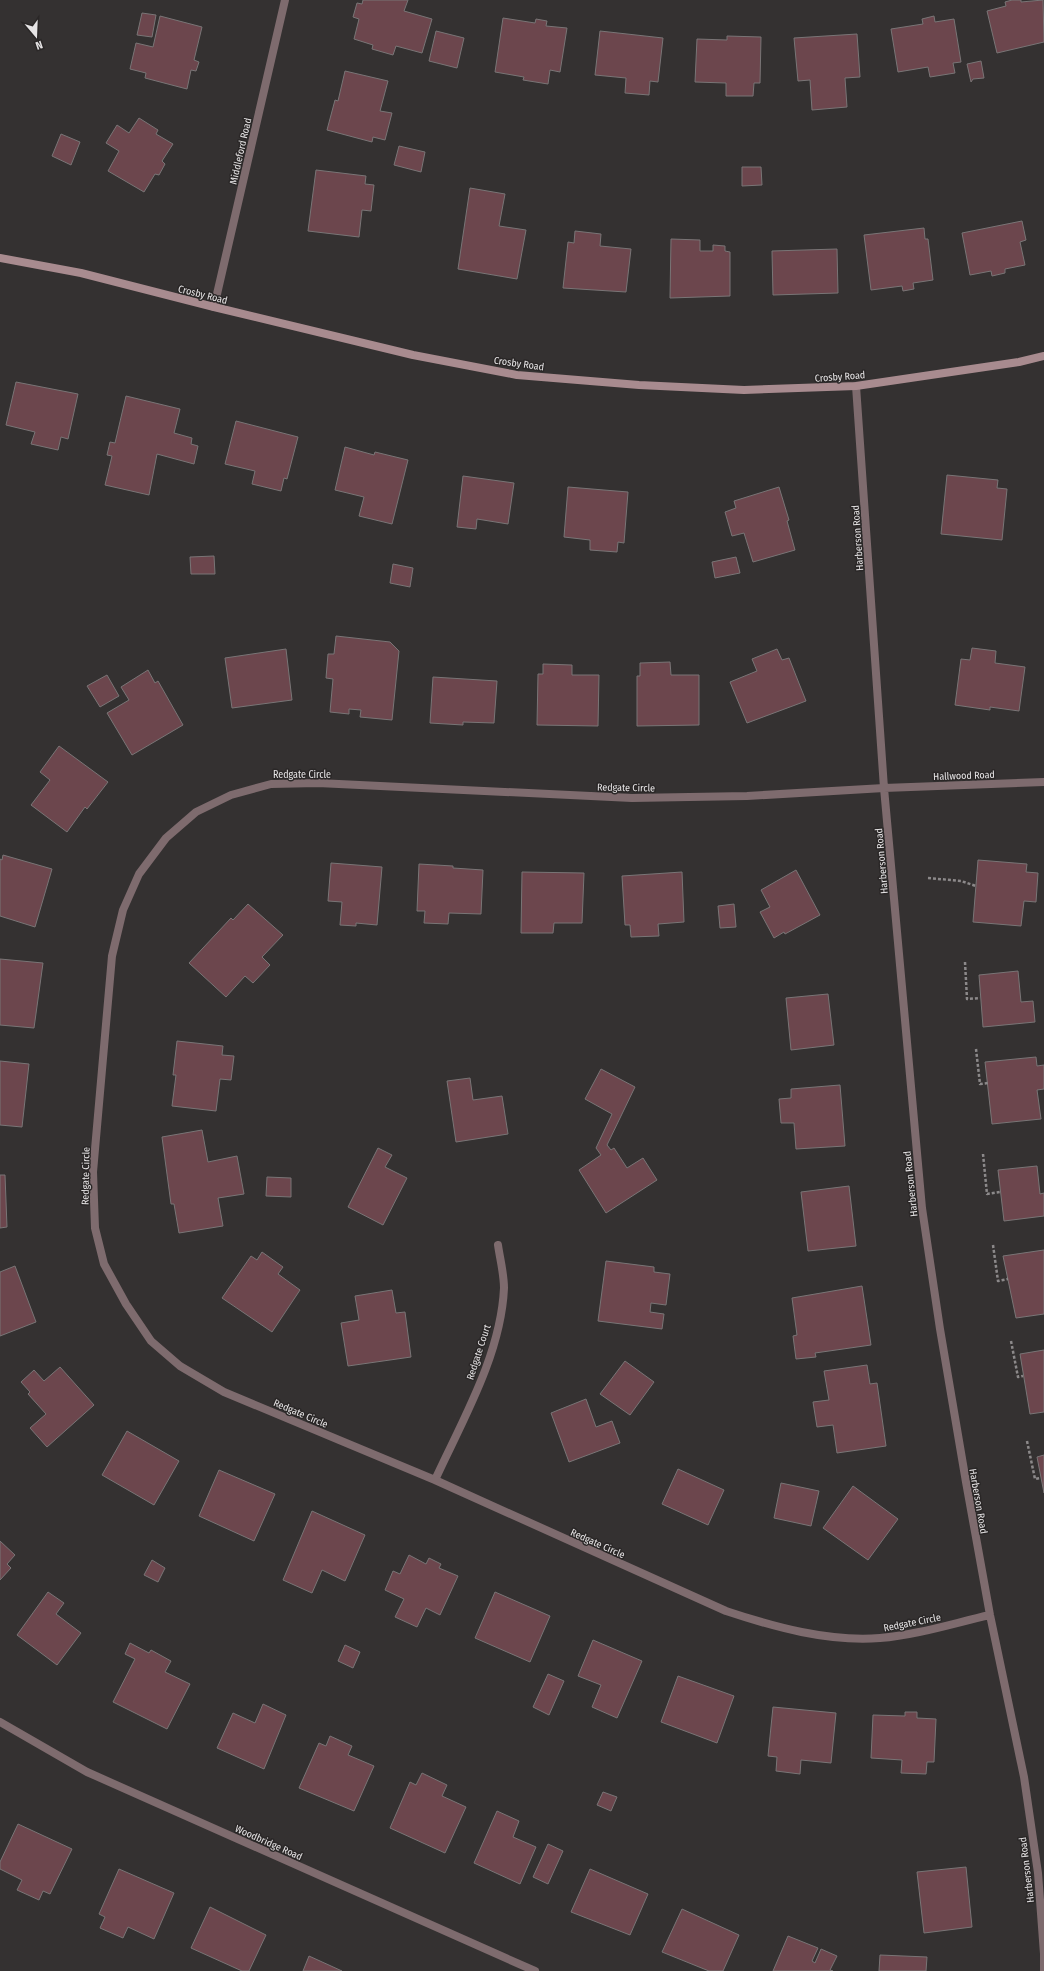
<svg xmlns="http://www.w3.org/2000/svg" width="1044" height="1971" font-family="'Fira Sans Condensed',sans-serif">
	<rect width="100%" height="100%" fill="#343131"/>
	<path fill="#6c464d" stroke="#797576" d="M363,0H408L404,11L432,19L422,53L396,46L393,55L372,49L373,45L354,39L359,19L353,17L357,3L362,4Z
		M1012,0H1021V2L1043,0L1044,42L997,53L987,11L1006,6L1005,2Z
		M142,13L156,15L152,37L137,35Z
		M160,16L202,27L194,60L199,62L196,71L191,70L187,89L145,78L146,73L130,69L136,43L153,47Z
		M934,16L935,22L954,19L961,62L953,63L955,73L930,77L928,67L898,72L891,29L923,24L922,19Z
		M503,18L535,23L536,19L547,21L546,26L567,28L560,72L550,70L548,84L523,80L524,77L495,72Z
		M436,31L464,38L457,68L429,61Z
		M600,31L663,38L658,82L650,81L649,95L625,93L626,78L595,75Z
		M857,34L860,77L845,78L847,107L812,110L810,80L798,81L794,38Z
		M727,36L761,37L760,83H754L753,96H726V83L695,82L697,39L727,40Z
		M981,61L984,78L973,79L971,82L967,64Z
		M345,71L388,81L380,111L392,113L385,140L373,137L372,142L327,130L335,100L338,101Z
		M139,118L158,130L156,134L173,144L162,161L165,164L159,175L155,174L144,192L108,171L119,151L106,143L117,125L129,133Z
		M61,134L80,142L71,165L52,156Z
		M399,146L425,152L421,172L394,165Z
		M742,167H761L762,185L742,186Z
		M316,170L366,176L365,184L374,185L371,211L362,210L359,237L308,231Z
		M470,188L505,194L499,226L526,230L517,279L458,269Z
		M1022,221L1026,240L1020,242L1025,265L1005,269V273L992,276L991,271L970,275L962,233Z
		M924,228L925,239H928L933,280L913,283L914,289L903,291L902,286L871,290L864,235Z
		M575,231L601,234L600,246L631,249L626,292L563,288L568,242L574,243Z
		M671,239L700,240V251H713V245L725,246V251L730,252V296L670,298Z
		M837,249L838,293L773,295L772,251Z
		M16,382L78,394L68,439L61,437L58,450L31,444L35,432L6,425Z
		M126,396L180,409L174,433L192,438L191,444L198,446L194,464L157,454L149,495L105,485L112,456L107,455L110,442L115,443Z
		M236,421L298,437L287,479L284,478L281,491L252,484L255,471L225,464Z
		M345,447L374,455L375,452L408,460L392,524L359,516L364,497L335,490Z
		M947,475L998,480L997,488L1007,489L1002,540L941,534Z
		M463,476L514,483L508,524L477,519L476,529L457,527Z
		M568,487L628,492L624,543L618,542L617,552L590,550V540L564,537Z
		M779,487L789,520L787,521L795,550L753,562L744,533L732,536L725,512L736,508L734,501Z
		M214,556L215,574H191L190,557Z
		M736,557L740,573L715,578L712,562Z
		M393,564L413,568L410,587L390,583Z
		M336,636L390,642L399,651L392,720L360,717L361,710L349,709V714L330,712L333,679L326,678L328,654H334Z
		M972,648L996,651L995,663L1025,667L1019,711L990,707V710L955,705L961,659L970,660Z
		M286,649L292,700L232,708L225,658Z
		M777,649L782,660L789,658L806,701L747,723L730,682L757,671L752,659Z
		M670,662L671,675H699V725L637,726V676H640V663Z
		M543,664L572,665V675H599L598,726L537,725L538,674H543Z
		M148,670L155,683L158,681L183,725L132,755L107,713L129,700L121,687Z
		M107,675L119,696L100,707L87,686Z
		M433,677L497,681L494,723L463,722V725L430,723Z
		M59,746L108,782L87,809L85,807L67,832L31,805L50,780L40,772Z
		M3,855L52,869L35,927L0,916V859L2,860Z
		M978,860L1027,864L1026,872L1038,873L1036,902L1024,901L1021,926L973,922Z
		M331,863L382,867L377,925L356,923V926L340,925L342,902L328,901Z
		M419,864L453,866V868L483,870L481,914L449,913L448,924L424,923L425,911H417Z
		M796,870L820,915L785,934L784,932L774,938L760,912L770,907L761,890Z
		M522,872L584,873L582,923H554L553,933H521Z
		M682,872L684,922L658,924L659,936L631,937L630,925H625L622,876Z
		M248,904L283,935L262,957L270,965L253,983L245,976L226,997L189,963L231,918L233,920Z
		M734,904L736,927L720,928L718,906Z
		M0,959L43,963L34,1028L0,1025Z
		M1018,971L1021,1002L1033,1001L1035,1022L983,1027L979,975Z
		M828,994L834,1045L791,1050L786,998Z
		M177,1041L223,1046L222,1055L234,1056L231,1080L220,1079L216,1111L172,1106L176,1075H173Z
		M1036,1057L1037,1066L1044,1065V1089L1037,1090L1041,1119L992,1124L985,1062Z
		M0,1061L29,1064L22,1127L0,1125Z
		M601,1069L635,1087L607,1145L611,1150L614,1148L627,1168L643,1158L657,1180L606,1213L579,1170L601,1155L596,1148L612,1114L585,1099Z
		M470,1078L473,1100L502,1096L508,1134L456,1142L447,1081Z
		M840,1085L845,1146L796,1149L794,1123H781L779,1099L791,1098V1089Z
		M202,1130L208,1162L237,1156L244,1194L218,1198L223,1226L179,1233L174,1204H171L162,1137Z
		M378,1148L392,1155L385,1167L407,1178L383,1225L348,1207Z
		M1037,1166L1040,1194L1044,1193V1216L1004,1221L998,1170Z
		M0,1175H5L7,1227L0,1228Z
		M267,1177L291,1178V1197L266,1196Z
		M849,1186L856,1246L808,1251L801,1192Z
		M1044,1250V1314L1016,1318L1003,1256Z
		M262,1252L283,1267L278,1274L300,1290L272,1332L222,1298L251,1256L257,1260Z
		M606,1261L654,1267V1272L670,1274L666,1305L651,1303L650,1312L664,1314L662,1329L598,1321Z
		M15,1266L36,1322L0,1336V1272Z
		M862,1286L871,1345L815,1353L816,1357L796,1359L793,1336L797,1335L792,1298Z
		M392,1290L396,1313L405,1312L411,1357L348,1366L341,1323L359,1320L355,1296Z
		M1044,1350V1412L1030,1414L1020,1354Z
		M625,1361L654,1382L630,1415L600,1394Z
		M867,1365L870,1384L877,1383L886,1446L837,1453L833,1425L817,1427L813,1402L829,1400L824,1371Z
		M60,1367L94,1405L47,1447L30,1428L46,1414L28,1394L30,1392L21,1382L34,1370L44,1381Z
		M586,1399L596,1427L612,1421L620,1443L569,1462L551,1413Z
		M127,1431L179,1461L154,1505L102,1475Z
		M1044,1455V1493L1037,1457Z
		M678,1469L724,1490L708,1525L662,1504Z
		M219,1470L275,1494L254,1541L199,1516Z
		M781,1483L819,1491L811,1526L774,1518Z
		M853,1486L898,1519L868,1560L823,1528Z
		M312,1511L365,1535L345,1581L322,1570L312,1593L283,1580Z
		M0,1541L15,1555L7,1564L11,1568L0,1580Z
		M409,1555L426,1564L429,1558L441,1564L439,1568L458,1576L440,1615L426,1608L417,1627L395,1617L404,1599L385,1590L393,1571L400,1574Z
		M152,1560L165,1568L158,1582L144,1575Z
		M48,1592L64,1603L56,1614L81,1633L57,1665L17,1635Z
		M495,1592L550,1616L530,1662L475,1638Z
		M593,1640L642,1661L617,1718L592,1707L601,1685L578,1676Z
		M130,1643L149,1653L151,1650L171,1661L165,1672L190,1684L167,1729L113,1702L135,1659L125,1654Z
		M345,1645L360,1652L353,1668L338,1661Z
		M548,1674L564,1681L549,1715L533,1707Z
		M678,1676L734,1696L717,1743L661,1722Z
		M263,1704L286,1715L264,1769L217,1748L233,1713L255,1723Z
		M773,1707L836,1713L831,1763L801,1760L800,1774L776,1771L777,1757L768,1756Z
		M905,1712H917V1718L936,1719L934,1762H927L926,1774L901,1773L902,1760L871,1758L873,1715L905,1716Z
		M330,1736L352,1746L348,1755L374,1766L354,1811L299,1788L319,1743L326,1746Z
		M422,1773L447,1785L442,1796L466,1807L445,1853L390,1828L410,1782L416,1785Z
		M603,1792L617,1797L611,1811L597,1805Z
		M497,1811L519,1821L513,1837L536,1847L520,1884L474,1863Z
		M18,1824L72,1849L50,1894L43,1891L39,1900L17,1890L22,1880L0,1869V1862Z
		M548,1844L563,1851L548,1884L533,1877Z
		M966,1867L972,1927L924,1933L917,1872Z
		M119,1869L174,1893L154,1939L128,1927L123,1938L100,1928L105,1917L99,1914Z
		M590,1869L648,1894L630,1935L571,1912Z
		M210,1907L266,1935L249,1971H242L191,1948Z
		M682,1909L739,1935L723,1971H709L662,1952Z
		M788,1936L818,1948L812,1961L815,1963L821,1949L837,1956L830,1970L833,1971H773Z
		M880,1955L927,1957L926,1971H879Z
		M309,1956L342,1971H303Z"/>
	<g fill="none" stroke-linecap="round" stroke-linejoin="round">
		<path stroke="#8c898a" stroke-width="2.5" stroke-dasharray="3 2" stroke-linecap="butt" d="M928,878L961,881L976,886
			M965,962L967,999L980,998
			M976,1049L980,1084L988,1083
			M983,1154L987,1194L1000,1192
			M993,1245L998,1281L1008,1279
			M1011,1341L1018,1377L1023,1376
			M1027,1441L1035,1479L1041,1478"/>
		<path stroke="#7e6b6e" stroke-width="8" d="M214,307L285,0
			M856,386L884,788L922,1208L940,1329L966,1482L990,1615L1024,1777L1038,1873L1044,1954V1971
			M435,1480C462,1421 501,1355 504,1288C504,1274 500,1259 498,1245
			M990,1615C954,1623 917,1635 880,1638C828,1642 774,1627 726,1611L435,1480L224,1392L180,1366L151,1341L126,1304L104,1264L95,1228L93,1172L112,956L123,910L139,874L166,838L196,812L231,795L271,784L318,783L632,798L747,796L884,788L1044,782
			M0,1722L87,1772L535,1971"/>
		<path stroke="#a88b8f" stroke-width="8" d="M0,258L81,273L214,307L413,355L517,375L639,385L744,390L856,386L1019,362L1044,356"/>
	</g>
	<g text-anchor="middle" stroke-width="3" stroke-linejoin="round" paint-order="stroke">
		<g font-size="10" fill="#e6e4e5" stroke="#2a2727">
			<text transform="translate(240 151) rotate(-77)" y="4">Middleford Road</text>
			<text transform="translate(203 294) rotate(14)" y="4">Crosby Road</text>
			<text transform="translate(519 363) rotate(8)" y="4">Crosby Road</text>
			<text transform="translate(840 376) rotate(-4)" y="4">Crosby Road</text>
			<text transform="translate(857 538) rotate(-94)" y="4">Harberson Road</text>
			<text x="302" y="778">Redgate Circle</text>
			<text transform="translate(964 775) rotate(-2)" y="4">Hallwood Road</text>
			<text transform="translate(626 787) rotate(1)" y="4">Redgate Circle</text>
			<text transform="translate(881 861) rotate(-95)" y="4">Harberson Road</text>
			<text transform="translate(85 1176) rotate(-89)" y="4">Redgate Circle</text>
			<text transform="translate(910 1184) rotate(-96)" y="4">Harberson Road</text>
			<text transform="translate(478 1352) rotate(-72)" y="4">Redgate Court</text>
			<text transform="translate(301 1413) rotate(23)" y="4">Redgate Circle</text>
			<text transform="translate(979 1501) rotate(80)" y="4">Harberson Road</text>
			<text transform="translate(598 1543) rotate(24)" y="4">Redgate Circle</text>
			<text transform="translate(912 1622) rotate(-11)" y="4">Redgate Circle</text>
			<text transform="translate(269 1842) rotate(24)" y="4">Woodbridge Road</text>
			<text transform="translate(1026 1870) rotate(-97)" y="4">Harberson Road</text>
		</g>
	</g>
	<g transform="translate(36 36) rotate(161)" stroke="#2a2727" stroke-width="3" paint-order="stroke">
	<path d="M0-3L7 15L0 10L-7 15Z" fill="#e6e4e5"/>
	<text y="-6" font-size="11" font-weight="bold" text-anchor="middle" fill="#e6e4e5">N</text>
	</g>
</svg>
